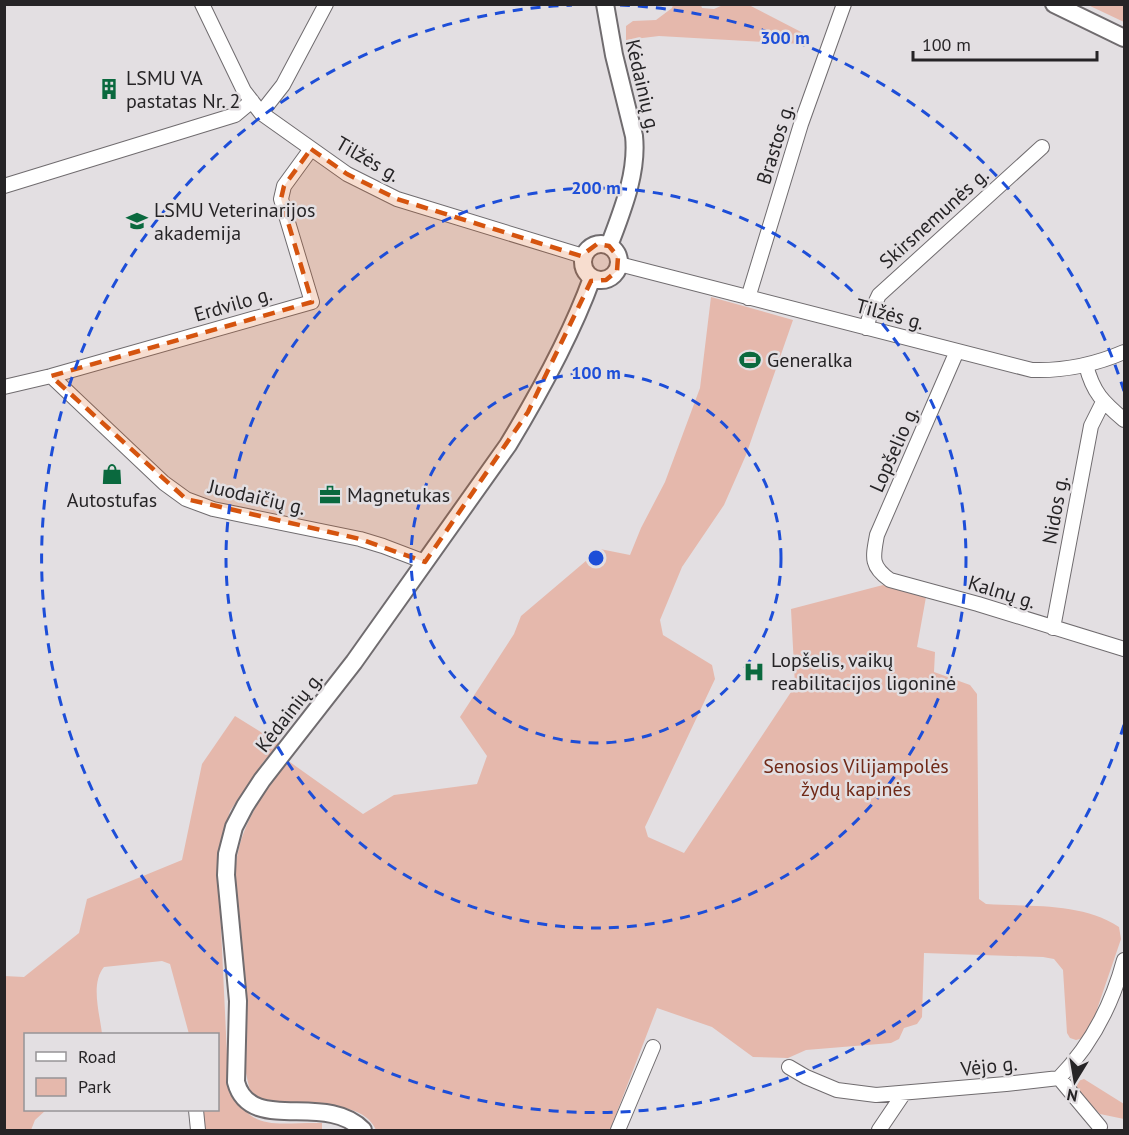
<svg xmlns="http://www.w3.org/2000/svg" width="1129" height="1135" font-family="'PT Sans',sans-serif">
	<rect width="100%" height="100%" fill="#e3dfe2"/>
	<path fill="#e5b8ac" d="M747,4L805,34L804,41L801,44L659,36L626,40V26L633,21L656,20L672,8L673,5H701L702,8L714,9L723,5Z
		M1088,5H1124V22Z
		M711,297L793,320L746,455L724,505L682,567L660,620L663,635L712,665L715,679L645,827L648,837L684,853L795,686L791,609L883,585L926,597L917,647L935,652L934,672L970,685L977,694L979,899L986,904C1030,907 1081,902 1119,927L1121,939L1092,1024L1083,1038L1076,1040L1070,1038L1067,1033L1063,970L1054,959L1043,957L924,953L922,1017L917,1024L904,1028L899,1039L891,1043L806,1050L788,1058L753,1057L712,1027L657,1008L610,1130H376C362,1096 297,1106 265,1106C260,1102 252,1096 250,1090C238,1049 244,1003 242,962C240,925 229,884 239,848C247,815 268,787 287,760L363,814L394,795L477,784L487,756L460,717L514,634L521,616L600,549L630,555L641,528L665,482L700,388Z
		M235,716L280,744L264,761L230,811L222,840L219,886L228,1076C247,1135 270,1122 322,1123V1130H205L203,1110H218V1034H189L170,964L162,961L104,967C90,984 100,1014 102,1034H26V1110H46L35,1120L31,1130H5L4,976L24,977L79,933L87,899L182,860L202,764Z
		M1084,1079L1124,1104V1119L1100,1114L1076,1089L1078,1081Z"/>
	<g fill="none" stroke-linecap="round" stroke-linejoin="round">
		<defs>
			<path id="minor" d="M202,4L244,91L261,113L347,174L397,199L583,256
				M261,113L283,85L326,4
				M4,186L235,115L252,101
				M619,264L1032,370C1065,371 1094,365 1124,352
				M748,298L801,124L844,4
				M866,328L871,312L879,295L1042,147
				M957,351L877,535C873,557 870,566 890,580L978,604L1124,649
				M1086,365C1093,393 1103,402 1124,420
				M51,376L164,483L186,499L213,509L360,539L383,546L425,562
				M4,387L51,376L312,302L281,199L284,186L311,149
				M1053,628L1091,426L1103,402
				M789,1067L806,1077L837,1090L876,1095L1006,1084L1059,1078L1100,1127
				M1059,1078C1092,1044 1112,1005 1124,960
				M196,1110L198,1130
				M618,1130L653,1047
				M879,1130L904,1093"/>
			<path id="major" d="M605,4L614,55L634,136C638,173 622,211 609,246
				M1054,4L1124,38
				M583 262a18 18 0 1 1 36 0a18 18 0 1 1-36 0Z
				M363,1130C325,1091 250,1135 236,1082L238,1001L226,875L227,854L234,827L245,806L262,780L354,662L508,445C540,392 571,336 592,278"/>
		</defs>
		<use href="#minor" stroke="#706c6f" stroke-width="16"/>
		<use href="#major" stroke="#706c6f" stroke-width="20"/>
		<use href="#minor" stroke="#fff" stroke-width="14"/>
		<use href="#major" stroke="#fff" stroke-width="16"/>
	</g>
	<path fill="#d5540f" fill-opacity="0.2" stroke="#d5540f" stroke-width="4.5" stroke-dasharray="12 8" stroke-linejoin="round" d="M311,149L347,174L397,199L581,256L597,244L609,246L618,257L617,271L606,280L591,281L528,412L425,562L360,539L186,499L51,376L312,302L281,199L284,186Z"/>
	<g fill="none" stroke="#1d4ed8" stroke-width="3" stroke-dasharray="10 8">
		<circle cx="596" cy="558" r="185"/>
		<circle cx="596" cy="558" r="370"/>
		<path d="M1124 725A554 554 0 1 1 572 5M620 5A554 554 0 0 1 1124 391"/>
	</g>
	<defs>
		<symbol id="building-bare" viewBox="-9 -9 18 18"><path d="M-4-6H4V6H1V3H-1V6H-4ZM-2.5-4.3h1.7v1.8h-1.7ZM.8-4.3h1.7v1.8H.8ZM-2.5-1h1.7V.8h-1.7ZM.8-1h1.7V.8H.8Z" fill="#0a693e" stroke="#e3dfe2" stroke-width="2.5" paint-order="stroke"/></symbol>
		<symbol id="university-bare" viewBox="-9 -9 18 18"><path d="M0-5L7-2L0 1L-7-2ZM-4 1L0 2.5L4 1V4Q0 6-4 4Z" fill="#0a693e" stroke="#e3dfe2" stroke-width="2.5" paint-order="stroke"/></symbol>
		<symbol id="stadium-bare" viewBox="-9 -9 18 18"><path d="M0-5a6.5 5 0 1 0 0 10a6.5 5 0 1 0 0-10ZM-3.5-1.8h7v3.6h-7Z" fill="#0a693e" stroke="#e3dfe2" stroke-width="2.5" paint-order="stroke"/></symbol>
		<symbol id="shop-bare" viewBox="-9 -9 18 18"><path d="M-5-2.5h2.3a2.7 3.5 0 0 1 5.4 0H5L5.5 6h-11ZM-1.5-2.5h3a1.5 2.3 0 0 0-3 0Z" fill="#0a693e" stroke="#e3dfe2" stroke-width="2.5" paint-order="stroke"/></symbol>
		<symbol id="office-bare" viewBox="-9 -9 18 18"><path d="M-6-3h4V-5.5h4V-3h4V5H-6ZM-1-4.5V-3h2v-1.5ZM-6 0V1H6V0Z" fill="#0a693e" stroke="#e3dfe2" stroke-width="2.5" paint-order="stroke"/></symbol>
		<symbol id="hospital-bare" viewBox="-9 -9 18 18"><path d="M-5-5h3v3.5h4V-5h3V5h-3V1.5h-4V5h-3Z" fill="#0a693e" stroke="#e3dfe2" stroke-width="2.5" paint-order="stroke"/></symbol>
	</defs>
	<g fill-rule="evenodd">
		<use href="#building-bare" x="94" y="74" width="30" height="30"/>
		<use href="#university-bare" x="122" y="206" width="30" height="30"/>
		<use href="#stadium-bare" x="735" y="345" width="30" height="30"/>
		<use href="#shop-bare" x="97" y="459" width="30" height="30"/>
		<use href="#office-bare" x="315" y="480" width="30" height="30"/>
		<use href="#hospital-bare" x="739" y="657" width="30" height="30"/>
	</g>
	<g text-anchor="middle" stroke-width="5" stroke-linejoin="round" paint-order="stroke">
		<g font-size="20" fill="#262426" stroke="#e3dfe2" text-anchor="start">
			<text x="126" y="85">LSMU VA<tspan x="126" dy="23">pastatas Nr. 2</tspan></text>
			<text x="154" y="217">LSMU Veterinarijos<tspan x="154" dy="23">akademija</tspan></text>
			<text x="767" y="367">Generalka</text>
			<text x="347" y="502">Magnetukas</text>
			<text x="112" y="507" text-anchor="middle">Autostufas</text>
			<text x="771" y="667">Lopšelis, vaikų<tspan x="771" dy="23">reabilitacijos ligoninė</tspan></text>
		</g>
		<g font-size="20" fill="#262426" stroke="#e3dfe2">
			<text transform="translate(643 86) rotate(77)" y="7">Kėdainių g.</text>
			<text transform="translate(775 144) rotate(-73)" y="7">Brastos g.</text>
			<text transform="translate(368 159) rotate(30)" y="7">Tilžės g.</text>
			<text transform="translate(934 218) rotate(-42)" y="7">Skirsnemunės g.</text>
			<text transform="translate(233 304) rotate(-16)" y="7">Erdvilo g.</text>
			<text transform="translate(890 314) rotate(15)" y="7">Tilžės g.</text>
			<text transform="translate(894 449) rotate(-66)" y="7">Lopšelio g.</text>
			<text transform="translate(257 497) rotate(13)" y="7">Juodaičių g.</text>
			<text transform="translate(1055 510) rotate(-80)" y="7">Nidos g.</text>
			<text transform="translate(1002 592) rotate(17)" y="7">Kalnų g.</text>
			<text transform="translate(289 712) rotate(-52)" y="7">Kėdainių g.</text>
			<text transform="translate(989 1066) rotate(-6)" y="7">Vėjo g.</text>
		</g>
		<g font-size="20" fill="#702917" stroke="#e3dfe2">
			<text x="856" y="773">Senosios Vilijampolės<tspan x="856" dy="23">žydų kapinės</tspan></text>
		</g>
	</g>
	<circle cx="596" cy="558" r="9" fill="#1d4ed8" stroke="#e3dfe2" stroke-width="3"/>
	<g font-size="18" text-anchor="middle" font-weight="bold" fill="#1d4ed8" stroke="#e3dfe2" stroke-width="5" stroke-linejoin="round" paint-order="stroke">
		<text x="785" y="44">300 m</text>
		<text x="596" y="194">200 m</text>
		<text x="596" y="379">100 m</text>
	</g>
	<rect width="1129" height="1135" fill="none" stroke="#262426" stroke-width="12"/>
	<rect x="24" y="1033" width="195" height="78" fill="#e3dfe2" stroke="#979497" stroke-width="1.5"/>
	<rect x="36" y="1052" width="30" height="9" fill="#ffffff" stroke="#979497" stroke-width="1.5"/>
	<text x="78" y="1063" font-size="18" fill="#262426">Road</text>
	<rect x="36" y="1078" width="30" height="18" fill="#e5b8ac" stroke="#979497" stroke-width="1.5"/>
	<text x="78" y="1093" font-size="18" fill="#262426">Park</text>
	<g transform="translate(1075 1081) rotate(191)" stroke="#e3dfe2" stroke-width="4.5" paint-order="stroke">
	<path d="M0-4.5L10 22L0 15L-10 22Z" fill="#262426"/>
	<text y="-9" font-size="16" font-weight="bold" text-anchor="middle" fill="#262426">N</text>
	</g>
	<path d="M913 51v9h184v-9" fill="none" stroke="#262426" stroke-width="3"/>
	<text x="922" y="51" font-size="18" fill="#262426" stroke="#e3dfe2" stroke-width="4.5" paint-order="stroke">100 m</text>
</svg>
